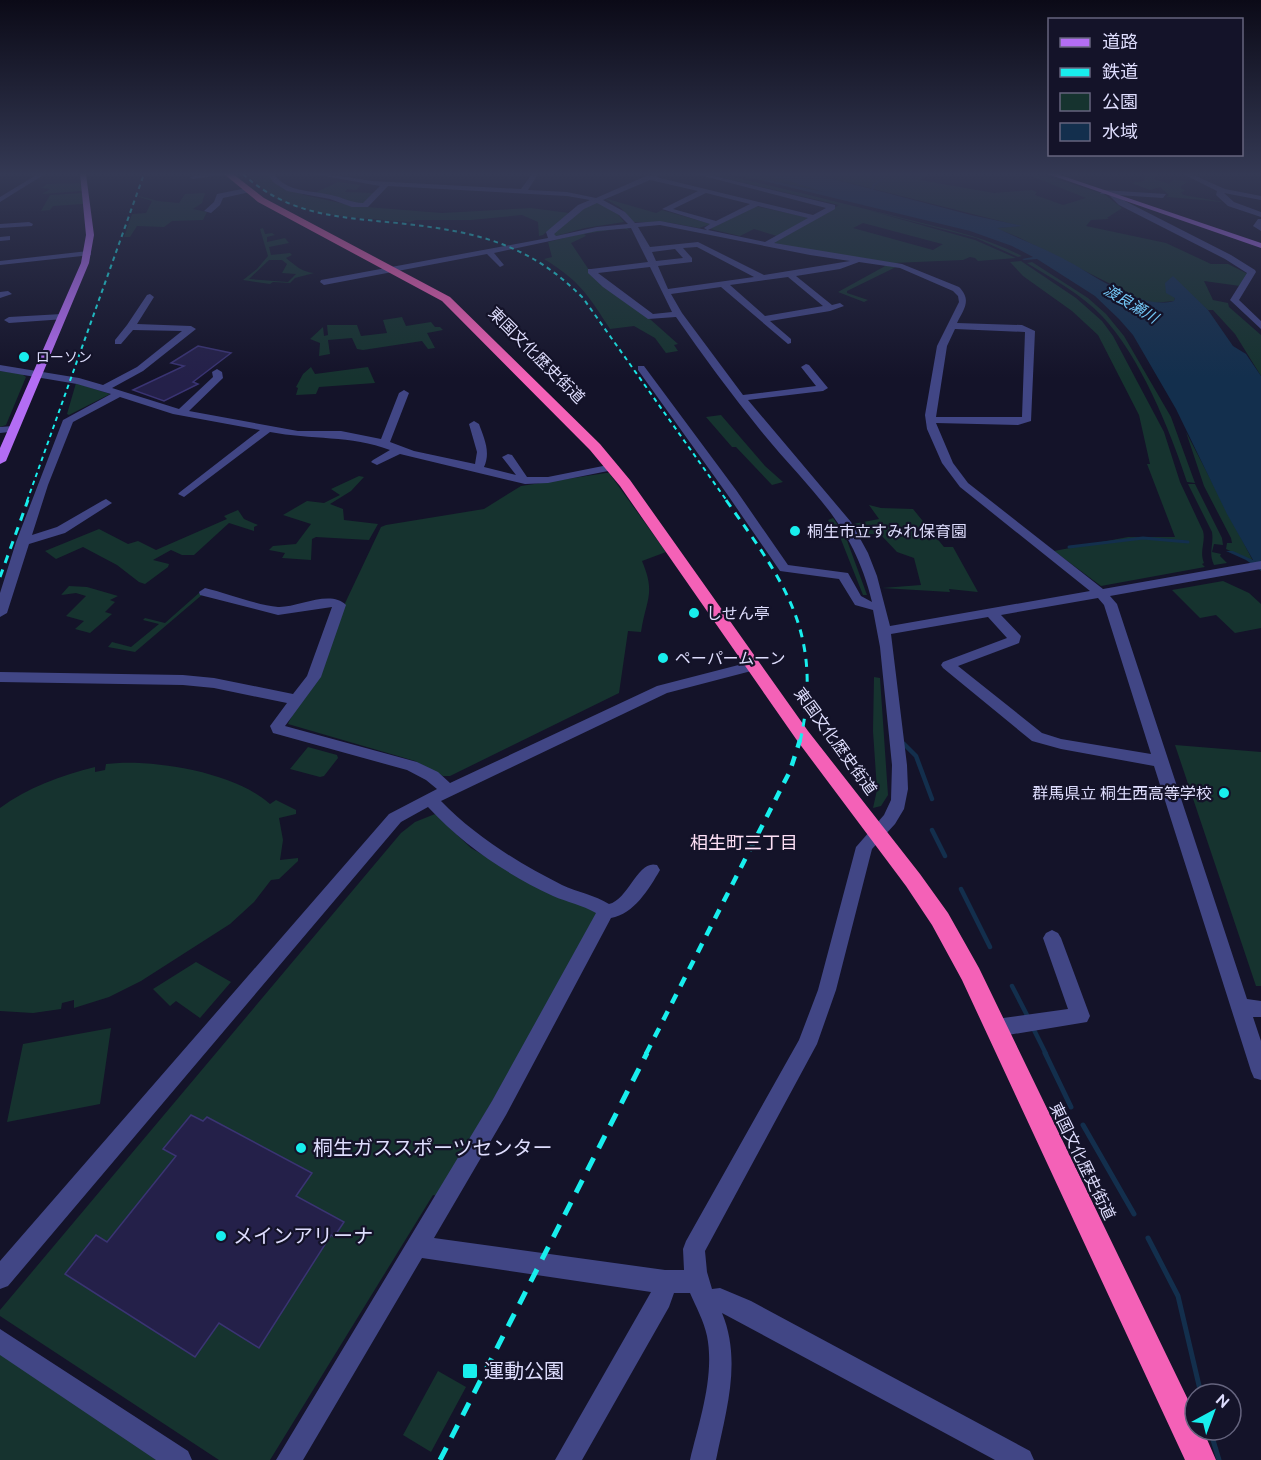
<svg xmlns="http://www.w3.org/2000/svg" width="1261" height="1460" font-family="Ubuntu,'Noto Sans JP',sans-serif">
	<rect width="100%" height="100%" fill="#141329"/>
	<path fill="#16332f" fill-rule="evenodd" d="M247,174H269L271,178L304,195L354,206L442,213L531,208L569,213L543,235L539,236L538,222L522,215L471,220H416L410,222C367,218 299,218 264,191C258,186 253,179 247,174Z
		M707,174H720C789,190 858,207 926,224C959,232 991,240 1022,256L1018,257L976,238L864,209L975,240L1016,258L978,261L975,258L970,257L963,260L893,263L774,244L773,242L839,205ZM863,223L942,244H943L933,250L853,228Z
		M732,174H766L830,193L769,180L764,181Z
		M814,174H920L927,175L920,180L994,193L1032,190L1037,192L1035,195L1063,205L1086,198L1026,174L1052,178L1104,194L1122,208L1107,218L1109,219L1091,220L1086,226L1166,243L1211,264H1228L1248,274L1240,286L1204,281L1213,300L1228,303L1229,307L1261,335V376L1235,334L1213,310H1208L1202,305L1175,298L1174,301L1154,303L1142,300L1018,237L995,228L1020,226Z
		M1145,174H1156L1154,179L1169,184L1174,179L1187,182L1180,187L1185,191L1181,192L1183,195L1224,202L1169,197H1166L1169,195L1160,187L1150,190L1131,183L1144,181Z
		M338,182L361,185L356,190L347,189L345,192L375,193L364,205L314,193Z
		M81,183L82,191L42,194L50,189L41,188L47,184Z
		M82,193L83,204L53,206L50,210L41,211L50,195Z
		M205,193L202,203L193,209L207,212L203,220L172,221L164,227L137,226L130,237H124L132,214L146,213L152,201L139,197V196L158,201L179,203L185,194Z
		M604,198L656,213L662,210L711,224L699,228L666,222H633L621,208Z
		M597,202L617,213L624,222L585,228L556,236L551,234L582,208Z
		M755,206L806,217L808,219L777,236L754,229L740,236L710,229Z
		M626,227L637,241L628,230L623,228L584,234L586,236L571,243L593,276L651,320L678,344L674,345L678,351L666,353L655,338L634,326L610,329C588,295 580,281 544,259L552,257L548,242L592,231Z
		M263,228L265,234L272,233L275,235L267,237V242L285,238L289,243L269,247L271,255L290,253L292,255L286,258C296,266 302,272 314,273L295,278L290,283L273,282L270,284L243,280L257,269L268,256L260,229ZM269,260H282L287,264L282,273L296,274L288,282L249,279Z
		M1021,261L1076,298L1102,321L1113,336L1164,432L1180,482L1203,531C1206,542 1199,551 1204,563L1202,564L1205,567L1101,586L1054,551L1128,537H1175L1147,464H1150L1139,415L1098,335L1072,311L1023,276L1010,262Z
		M1032,262L1088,298L1106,314L1124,336L1171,417L1195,483L1187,482C1170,430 1140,356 1102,316C1081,294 1053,279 1027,263Z
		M887,265L896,267L847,291V293L868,300L864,302L838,292Z
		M402,317L406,326L431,322L435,327H440L443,330L427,333L435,348L428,349L422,341L363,350L357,349L352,338L328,340L330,354L319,356L320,343L310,339L323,327L324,336L328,335L327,325H357L361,336L387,333L383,320Z
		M311,367L315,374L368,367L375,383L319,387L316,394L296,395L298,388L296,387L303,374Z
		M0,371L22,374L26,377L6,425L0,427Z
		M76,383L110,394L69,415L67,414Z
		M721,415L765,466L783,482L772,485L736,447H732L706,417Z
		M1186,432L1253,561L1226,549L1227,543H1232L1231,538L1204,486Z
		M606,473H609L666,552L642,561C656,594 646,599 641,632L628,631L619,693L450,776H443L415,761L288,724L381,527L386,525L484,509L521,486Z
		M359,476L364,477L351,491L330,504L343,509L344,520L378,524L369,540L316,537L312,539L311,560L282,558L285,553L269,550L273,546L296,544L311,524L283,515L307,501L324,503L340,495L331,489Z
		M1188,484H1195L1222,538L1223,545L1214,544L1212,552L1221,554L1220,556L1227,563L1214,565C1208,553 1214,545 1212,532Z
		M869,505L881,508L913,509L944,547H953L978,592L949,589L950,592L882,588L921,585L914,558L897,552L880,534H860L853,524L879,519Z
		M238,510L244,519L258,525L254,527V531L229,523L194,555H182L171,550L153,560L169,564L168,567L145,584L139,582L117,565L83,547L56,559L45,551L99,529L128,544L138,541L156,550L227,519L224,516Z
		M833,518L845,535L867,595H863L840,537L828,520Z
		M1223,581L1249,593L1261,604V628L1235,633L1216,615L1200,618L1172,590Z
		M69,586L87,587L118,596L110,600L115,602L105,612L112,614L90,633L75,629L84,621L66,616L86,596L76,593L61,595Z
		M199,593L203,594L135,652L108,647L112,642L131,647L159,624L143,620L145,618L165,623Z
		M874,677L880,678L888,795L881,806L873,808L877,790L873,731Z
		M1175,745L1261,752V986H1256Z
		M308,747L337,755L338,758L324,776L320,777L290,769Z
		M119,763C163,761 237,774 270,804L276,800L296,810V814L279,818L283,840L280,860L298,858V861L279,879L271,880L254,902L230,924L141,981L109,997L74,1008V1000L62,1003L61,1009L33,1013L0,1011V808C27,788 62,775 95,767V772L105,770L106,764Z
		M435,814L471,848L544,890L598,912L600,916L437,1196L433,1195L270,1460H219L0,1316V1310L401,833L415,822Z
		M196,962L231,982L200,1018L176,1001L170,1006L153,989Z
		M111,1028L100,1104L7,1122L23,1044Z
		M0,1354L157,1460H0Z
		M438,1371L466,1387L431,1452L403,1435Z"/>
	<path fill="#132f4d" d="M766,174H814L971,215L1023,226L997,228C1016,238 1037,245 1056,255C1089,270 1137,311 1174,301L1175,298L1166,293L1165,283L1173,276L1208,310L1233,346L1246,354L1261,376V571L1246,560L1226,551H1233L1253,560L1227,514L1176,409L1133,335L1119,319L1095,296L1037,259L1024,260L1022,259L1033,257L1012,246L970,231L764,181L769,180L824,192Z"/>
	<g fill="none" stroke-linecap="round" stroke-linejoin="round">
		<path stroke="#132f4d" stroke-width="2" d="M870,194L874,185L887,175"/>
		<path stroke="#132f4d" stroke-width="3" d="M1069,547L1143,538L1188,542"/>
		<path stroke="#132f4d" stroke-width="4.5" d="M904,744L916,756L932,799
			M932,830L945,856
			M961,889L990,947
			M1012,986L1028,1017
			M1033,1028L1046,1054"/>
		<path stroke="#132f4d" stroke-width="5" d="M1045,1053L1071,1107
			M1083,1125L1134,1214
			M1148,1238L1178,1296L1201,1394
			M1210,1430L1219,1460"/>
	</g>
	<path fill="#242049" stroke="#3a3473" stroke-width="1.5" d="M198,346L231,353L193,382L198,384L164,401L133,390L184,366L171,363Z
		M191,1115L203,1121L207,1117L312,1173L296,1196L344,1222L334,1237L331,1235L259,1348L219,1323L195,1357L65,1274L96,1235L107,1242L176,1156L163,1149Z"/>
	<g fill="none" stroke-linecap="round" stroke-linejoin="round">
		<path fill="#414685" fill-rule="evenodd" d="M38,174H45L0,202V197Z
			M205,174H227L193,179L190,177Z
			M268,174H274C287,193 311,190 331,195C342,197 351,203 363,203L380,186L313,174H327L372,181L521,189L532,174H538L528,190L567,192L596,198L646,176L660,174L656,177L813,215L826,208L696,174H706L835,205V209L774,243L902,264L959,287C972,300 964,309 957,323L1022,325L1035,331L1031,421L1018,425L936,423L953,463L968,483L1103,589L1261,561V569L1110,596L1117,604L1247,999L1261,1001V1017H1253L1261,1041V1080L1254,1078L1251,1071L1154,766L1061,749L1032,741L943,668L941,665L943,662L1007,638L988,617L891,634L907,765L908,789L904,809L895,824L872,849L836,990L817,1044L705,1251L707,1272L712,1289L720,1288L751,1301L1030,1451L1034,1460H995L722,1313C742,1361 726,1411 716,1460H690C699,1422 715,1376 707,1336C704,1321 696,1307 690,1293H674L669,1307L582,1460H555L651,1292L422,1258L303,1460H276L492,1101L596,913C582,905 567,902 553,896C506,874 463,845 428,807L401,822L8,1286L0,1289V1261L389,814L437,789L426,780L407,770L273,733L270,726L287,703L214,688L183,685L0,682V672L183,675L214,678L293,694L307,676L332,607L278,615L200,595L199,592L205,588C226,593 257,605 278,607C297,608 330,589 346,605L321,677L285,726L417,762L438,772L450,783L657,686L754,661L759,663L761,666L759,669L667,693L441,801C475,836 518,863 562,885C577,892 595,895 609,904C629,899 638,859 657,865L660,870C649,889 634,914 611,918L506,1115L434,1238L665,1270H684L683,1249L686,1241L799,1040L818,990L856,847L884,815L891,800L892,765L880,647L873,610L855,605L839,579L780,571L727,494L638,370V366H644L736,490L788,565L848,573L861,596L872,602C853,522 810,491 761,431C731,394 703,356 676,317L648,319L603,287L588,273V269H591L648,262L631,228L597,231L494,253L504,265L500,267L487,254L324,285L320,282L321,280L548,238L546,232L578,205L590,200L567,196L388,186L368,207H352L330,199L287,191L273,182ZM650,180L698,191L662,209L710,224L704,228L707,230L660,221L635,223L625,212L603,200ZM706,193L750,204L716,221L673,209ZM597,203L619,215L628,224L597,227L556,236L554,234L584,209ZM758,206L808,218L765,242L708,230ZM660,225L810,255L850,261L764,275L698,242L650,247L638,227ZM697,247L754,277L668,289L658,266L692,262V258L683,248ZM675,249L683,258L656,261L652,252ZM859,262L900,268L953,291L958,296L959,302L937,346L925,415L927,429L942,463L960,487L1090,591L890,626L877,576L868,553L851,522L748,400L823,391L828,388L809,365L806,364L801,367L816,386L743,395L682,313L671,294L721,287L788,344L791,343V339L770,321L830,311L844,306L840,303L832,305L796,276L840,269ZM650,267L672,312L653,314L598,273ZM788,277L823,306L765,316L730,285ZM955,329L1025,332L1022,417H936L947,346ZM1098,598L1104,605L1151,754L1061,739L1042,733L958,666L1019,643L1021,636L1001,615Z
			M1183,174H1191L1225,189L1261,196V200L1224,193L1234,202L1261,212V217L1228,206L1216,195L1217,191Z
			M247,188L250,192L223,198L220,205L211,213L204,211L214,202L217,194Z
			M1103,190L1166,194L1163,198L1117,195L1125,201L1231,255L1255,270L1256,272L1239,300L1261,321V329L1230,300L1247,273L1225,259L1119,205L1108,194H1100Z
			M1258,219H1261V231L1253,226Z
			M29,222L33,224L32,226L0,228V224Z
			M10,236V240L0,241V237Z
			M88,251H91V255L0,265V261Z
			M0,292L8,291L12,294L0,298Z
			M150,294L154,297L137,324L191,326L196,329L143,371L112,388L179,409L213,377L212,372L217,369L222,372L223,378L189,411L298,431H341L381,439L399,393L404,390L409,393L390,442L414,451L475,464L477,452L469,424L474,421L479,424C484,438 491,452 484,467L516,475L502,457L508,454L512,455L527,477H548L613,464L619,467L613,470L548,483L525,484L400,454L377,465L371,462L373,460L390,450C351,435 311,440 270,432L184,497L178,494L180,492L260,430L173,414L120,397L73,422L48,485L32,535L57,527L102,501L106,499L112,503L65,533L29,544L7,613L0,617V593L16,542L63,420L111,394L77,384L0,371V365L79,378L103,385L137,367L182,331L133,330L121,344H115V340L127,325L147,295Z
			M62,314L65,315V319L9,323L4,320L9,317Z
			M14,426L18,427V431L0,433V427Z
			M1052,930L1058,933L1061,938L1090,1016L1087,1022L996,1037L989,1034L986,1028L989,1022L996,1019L1068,1009L1043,938L1046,933Z
			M0,1329L188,1451L192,1460H156L0,1355Z"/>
		<path fill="#b36df4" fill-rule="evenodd" d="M80,174H86L94,235L89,263L6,461L0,464V448L81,263L86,235Z
			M1048,174H1057L1261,243V248Z"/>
		<path fill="#f461b7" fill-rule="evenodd" d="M224,174H233L264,198L450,297L600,444L630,480L808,731L920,874L948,913L979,968L1195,1414V1430H1203L1216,1460H1185L962,980L932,925L906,886L796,739L620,486L590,450L442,301L258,202Z"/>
		<path stroke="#18eeed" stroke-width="2" stroke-dasharray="4.5 4" stroke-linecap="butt" d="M243,174C291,218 345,217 406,224C478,232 531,245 583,298L727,501
			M27,501L144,174"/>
		<path stroke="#18eeed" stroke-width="3" stroke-dasharray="8 7" stroke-linecap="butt" d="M726,500C785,583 824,634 800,742
			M0,577L28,500"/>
		<path stroke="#18eeed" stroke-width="4.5" stroke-dasharray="10 9" stroke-linecap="butt" d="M646,1054L790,771L800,740"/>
		<path stroke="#18eeed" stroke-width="5" stroke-dasharray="14 11" stroke-linecap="butt" d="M440,1460L647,1053"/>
	</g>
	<linearGradient id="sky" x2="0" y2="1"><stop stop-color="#0b0a17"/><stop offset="0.46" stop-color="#343954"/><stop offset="1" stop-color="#343954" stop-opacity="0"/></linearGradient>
	<rect width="1261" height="378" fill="url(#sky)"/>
	<g fill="#18eeed" stroke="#141329" stroke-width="2">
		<circle cx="24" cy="357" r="6"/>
		<circle cx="795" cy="531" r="6"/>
		<circle cx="694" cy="613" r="6"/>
		<circle cx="663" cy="658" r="6"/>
		<circle cx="1224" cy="793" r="6"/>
		<circle cx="301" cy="1148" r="6"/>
		<circle cx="221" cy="1236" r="6"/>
		<rect x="462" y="1363" width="16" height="16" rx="3"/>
	</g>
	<g text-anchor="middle" stroke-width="4.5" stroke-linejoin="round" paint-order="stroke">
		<g font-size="14" fill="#deddfd" stroke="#141329" text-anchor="start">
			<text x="36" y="362">ローソン</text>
		</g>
		<g font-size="15" font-style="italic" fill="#73c6f5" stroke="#141329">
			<text transform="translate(1131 304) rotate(31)" y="5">渡良瀬川</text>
		</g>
		<g font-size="16" fill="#deddfd" stroke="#141329">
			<text transform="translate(537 355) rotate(45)" y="6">東国文化歴史街道</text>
			<text transform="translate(836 741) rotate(54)" y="6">東国文化歴史街道</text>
			<text transform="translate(1083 1161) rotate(64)" y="6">東国文化歴史街道</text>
		</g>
		<g font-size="16" fill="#deddfd" stroke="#141329" text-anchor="start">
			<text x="807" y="537">桐生市立すみれ保育園</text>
			<text x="706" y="619">しせん亭</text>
			<text x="675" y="664">ペーパームーン</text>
			<text x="1212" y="799" text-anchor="end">群馬県立 桐生西高等学校</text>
		</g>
		<g font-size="18" fill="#fddff5" stroke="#141329">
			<text x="744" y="849">相生町三丁目</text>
		</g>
		<g font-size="20" fill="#deddfd" stroke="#141329" text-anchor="start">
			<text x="313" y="1155">桐生ガススポーツセンター</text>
			<text x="233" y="1243">メインアリーナ</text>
			<text x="484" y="1378">運動公園</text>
		</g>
	</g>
	<rect x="1048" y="18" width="195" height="138" fill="#141329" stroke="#65647e" stroke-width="1.5"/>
	<rect x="1060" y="38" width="30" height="9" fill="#b36df4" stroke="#65647e" stroke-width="1.5"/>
	<text x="1102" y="48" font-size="18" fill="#deddfd">道路</text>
	<rect x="1060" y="68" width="30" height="9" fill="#18eeed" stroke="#65647e" stroke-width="1.5"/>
	<text x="1102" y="78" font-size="18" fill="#deddfd">鉄道</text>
	<rect x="1060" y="93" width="30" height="18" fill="#16332f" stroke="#65647e" stroke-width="1.5"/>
	<text x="1102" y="108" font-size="18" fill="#deddfd">公園</text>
	<rect x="1060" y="123" width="30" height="18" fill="#132f4d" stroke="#65647e" stroke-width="1.5"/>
	<text x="1102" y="138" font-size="18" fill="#deddfd">水域</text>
	<g transform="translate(1213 1412) rotate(41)"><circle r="28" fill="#141329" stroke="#65647e" stroke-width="1.5"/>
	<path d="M0-4.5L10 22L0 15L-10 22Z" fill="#18eeed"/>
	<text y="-9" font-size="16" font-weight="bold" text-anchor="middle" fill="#deddfd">N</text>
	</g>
</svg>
